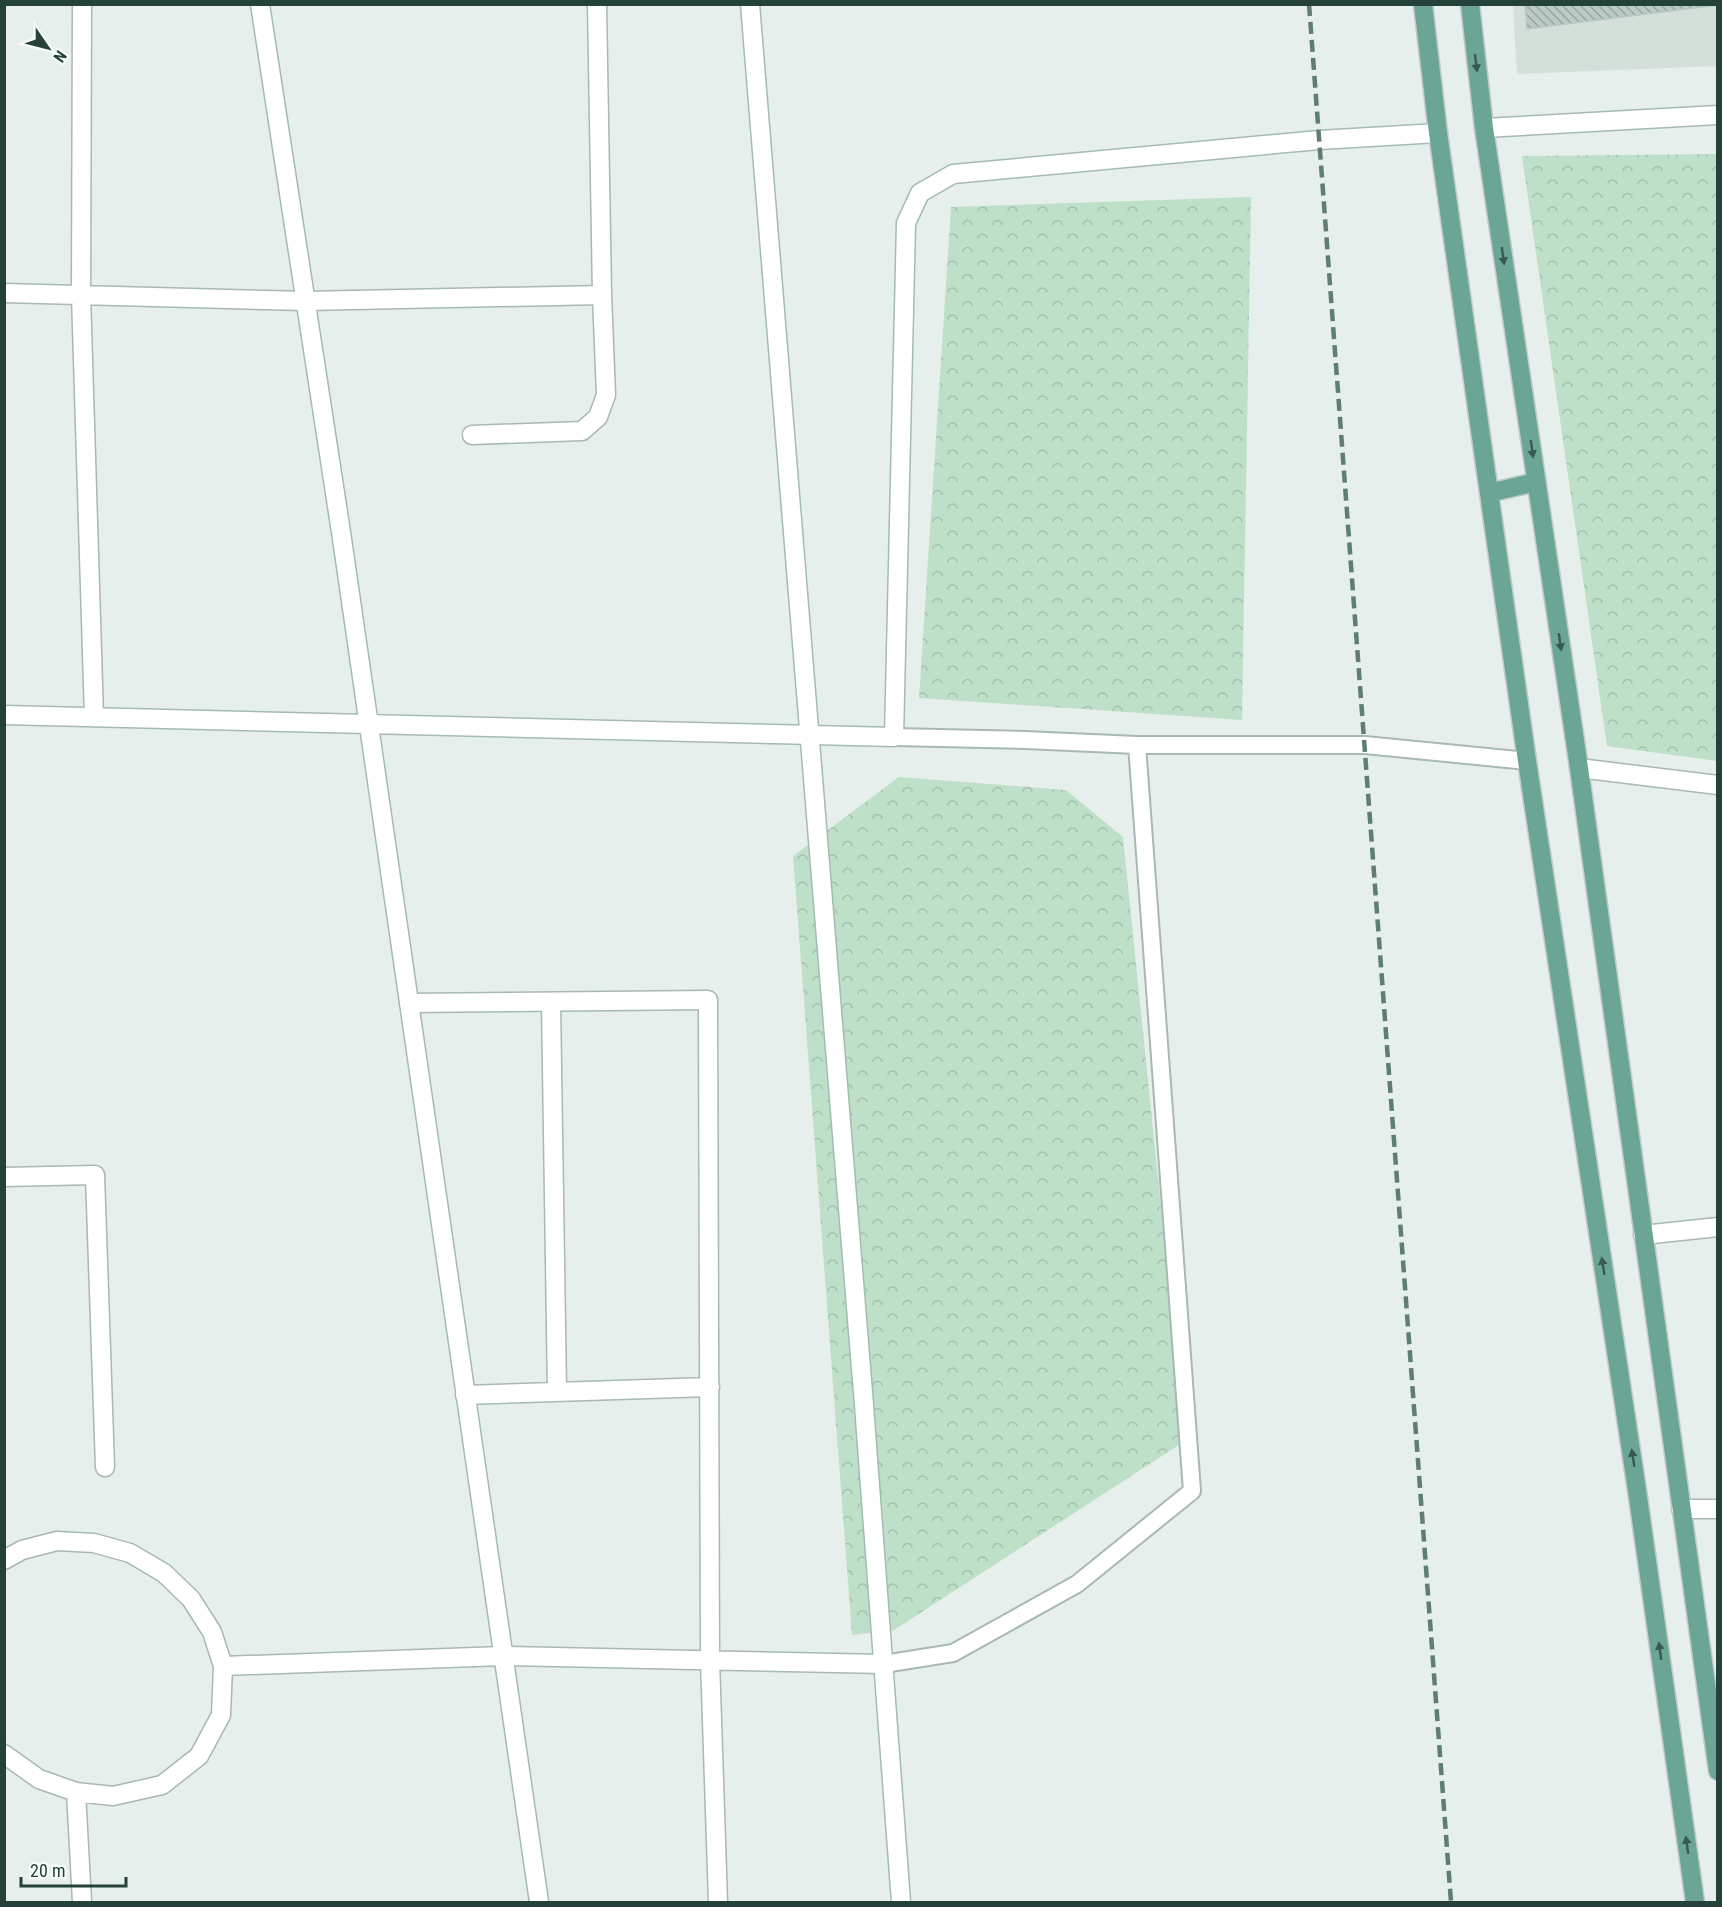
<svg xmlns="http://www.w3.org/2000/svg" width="1722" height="1907" font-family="'Roboto Condensed',sans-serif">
	<defs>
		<pattern id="forest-crowns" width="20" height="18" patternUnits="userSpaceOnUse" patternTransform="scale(1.5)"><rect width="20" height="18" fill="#bfe0c8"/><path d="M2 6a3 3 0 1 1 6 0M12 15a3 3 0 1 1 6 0" fill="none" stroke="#a4c1ad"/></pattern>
		<pattern id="building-back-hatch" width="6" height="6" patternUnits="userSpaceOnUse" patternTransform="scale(1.5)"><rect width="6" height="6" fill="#bbcac4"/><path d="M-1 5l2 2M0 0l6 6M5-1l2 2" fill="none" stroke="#98a6a0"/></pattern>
	</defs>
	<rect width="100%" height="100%" fill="#e6efeb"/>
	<path fill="#d4dfda" d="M1513,5H1717V66L1517,74Z"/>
	<path fill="url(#forest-crowns)" d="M1717,154H1718L1717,761L1607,746L1522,156Z
		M1251,197L1242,720L919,698L951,207Z
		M899,777L1066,790L1123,837L1185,1441L894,1630L852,1635L793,856Z"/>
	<path fill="url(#building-back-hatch)" stroke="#b8c9c2" stroke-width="1.5" d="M1525,4H1718V5L1527,29Z"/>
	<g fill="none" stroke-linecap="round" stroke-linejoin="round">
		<defs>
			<path id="lane" d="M894,737L1025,740L1137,745H1365L1527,761
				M884,1664L953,1653L1077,1584L1192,1491L1137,745"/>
			<path id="street" d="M82,4L81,295L94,717
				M4,293L305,301L602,295
				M472,435L582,431L598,417L606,395L602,295L597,4
				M1579,768L1718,785
				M551,1002L557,1392
				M409,1003L708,1000L710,1660L718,1902
				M4,1177L95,1175L105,1467
				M1643,1235L1718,1227
				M465,1395L710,1387
				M1681,1509H1718
				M4,1560L22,1550L57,1541L94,1543L130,1553L164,1573L191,1599L212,1632L223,1666L221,1715L199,1756L162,1785L113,1796L76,1792L39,1779L4,1754
				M223,1666L503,1656L884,1664
				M76,1792L82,1902"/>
			<path id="secondary" d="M260,4L341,532L539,1902
				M750,4C802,637 856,1269 901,1902
				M1484,128L1718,115
				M4,715L894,737L906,223L920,193L953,174L1319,140L1438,133"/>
			<path id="primary" d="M1423,4L1438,133L1527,761L1638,1497L1695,1902
				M1470,4L1484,128L1579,768L1718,1771
				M1489,493L1536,482"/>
		</defs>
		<use href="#lane" stroke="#a8b8b2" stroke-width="20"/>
		<use href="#street" stroke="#a8b8b2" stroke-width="21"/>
		<use href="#secondary" stroke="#a4bbb3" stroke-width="21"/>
		<use href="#primary" stroke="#c2cac8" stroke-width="21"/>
		<use href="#lane" stroke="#fff" stroke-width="16"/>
		<use href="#street" stroke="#fff" stroke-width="18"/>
		<use href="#secondary" stroke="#fff" stroke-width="18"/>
		<use href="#primary" stroke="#6aa596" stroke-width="18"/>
		<path stroke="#5f7d75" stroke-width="4.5" stroke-dasharray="12 6" stroke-linecap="butt" d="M1309,4L1451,1902"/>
	</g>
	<defs><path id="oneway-solid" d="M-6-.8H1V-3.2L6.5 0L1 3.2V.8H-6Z" transform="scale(1.5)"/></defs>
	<g fill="#365b51">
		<use href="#oneway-solid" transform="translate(1476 63) rotate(83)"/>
		<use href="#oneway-solid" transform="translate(1503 256) rotate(82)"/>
		<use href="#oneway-solid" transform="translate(1532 449) rotate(82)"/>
		<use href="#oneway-solid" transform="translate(1560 642) rotate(82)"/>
		<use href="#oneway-solid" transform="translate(1603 1266) rotate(-99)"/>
		<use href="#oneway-solid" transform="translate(1633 1458) rotate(-99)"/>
		<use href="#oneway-solid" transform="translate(1660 1651) rotate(-98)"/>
		<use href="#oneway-solid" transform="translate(1687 1845) rotate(-98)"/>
	</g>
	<rect width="1722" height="1907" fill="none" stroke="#24423a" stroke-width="12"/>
	<g transform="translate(48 48) rotate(125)" stroke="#f7fbf9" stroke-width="4.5" paint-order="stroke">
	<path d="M0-4.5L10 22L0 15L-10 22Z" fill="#24423a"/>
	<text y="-9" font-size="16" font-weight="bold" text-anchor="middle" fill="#24423a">N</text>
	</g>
	<path d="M21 1877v9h105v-9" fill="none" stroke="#24423a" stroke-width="3"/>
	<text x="30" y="1877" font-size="18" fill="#24423a" stroke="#f7fbf9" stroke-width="4.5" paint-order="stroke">20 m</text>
</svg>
